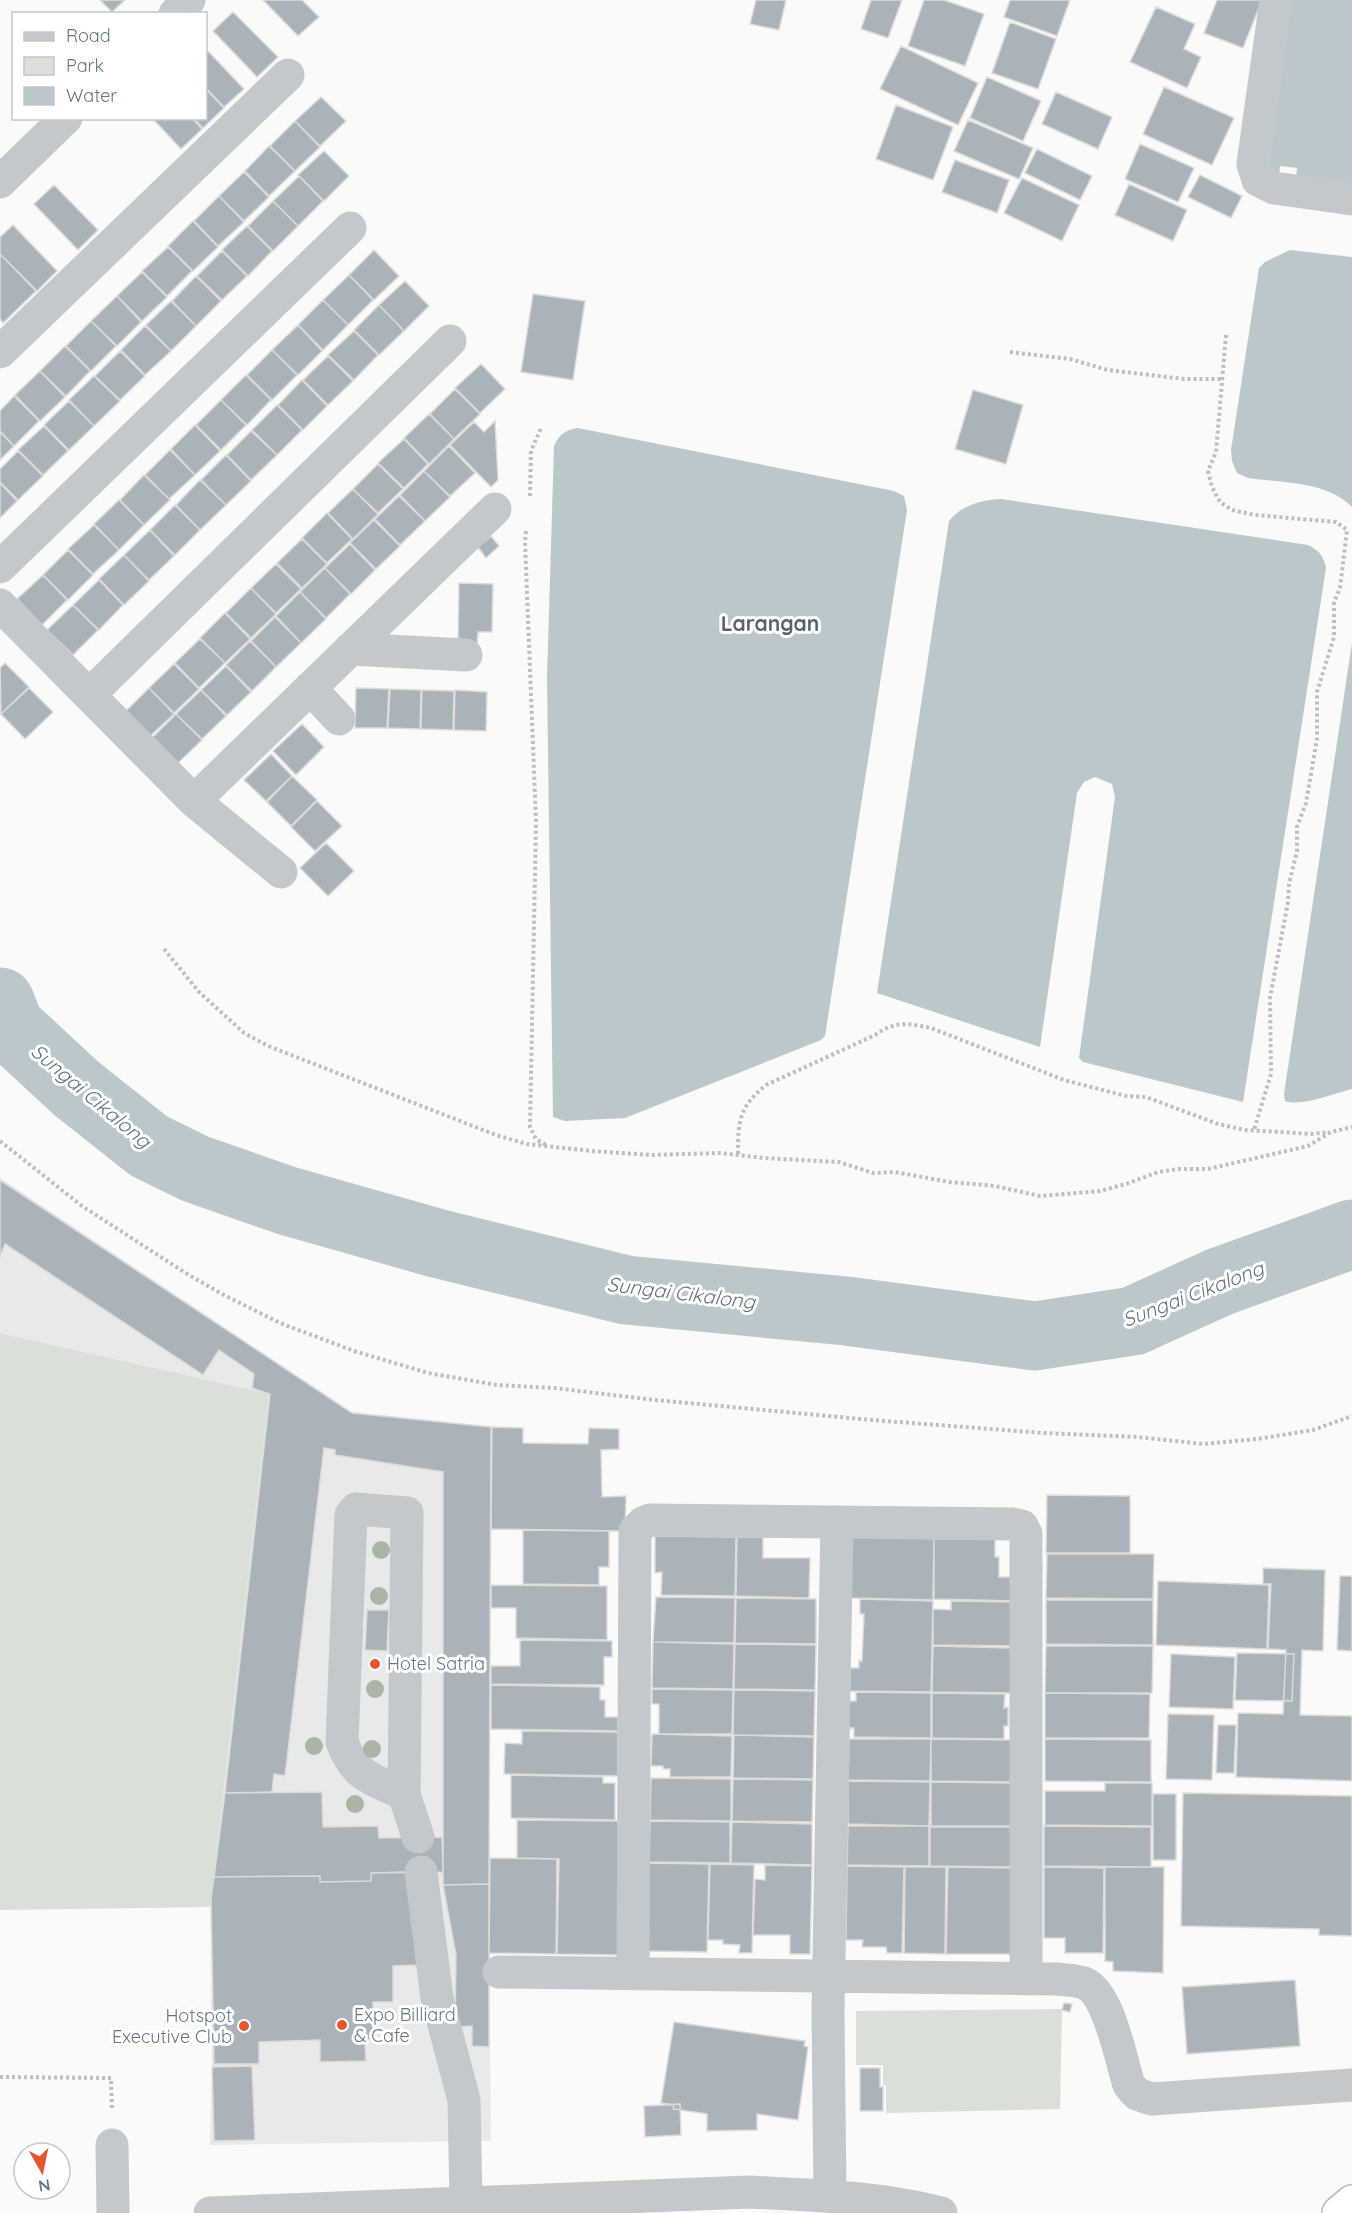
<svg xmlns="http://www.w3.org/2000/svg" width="1352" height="2213" font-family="Quicksand,sans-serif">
	<rect width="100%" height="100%" fill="#fafaf8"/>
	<path fill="#e8e9e9" d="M0,1178L352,1412L491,1427L489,1953L491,2141L210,2145L212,2063L210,1899L269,1394L0,1333Z"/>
	<path fill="#dadfd7" d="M0,1333L269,1394L210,1907L0,1910Z
		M1062,2009L1060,2109L886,2113V2085H883V2065H856V2011Z"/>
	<path fill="#bbc7cb" d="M1290,0H1352V187L1296,178L1297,168L1280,166L1279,176L1267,167Z
		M1290,250L1352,257V507C1327,481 1282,483 1248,478L1237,473L1232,461L1231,450L1259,268L1265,262Z
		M578,428L894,491L904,496L907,510L825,1036L821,1040L625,1118L565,1121L553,1117L547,678L554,446C560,433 566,430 578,428Z
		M1001,499L1308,545C1319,550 1324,557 1326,568L1243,1102L1083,1062L1079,1058L1115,797L1112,784L1095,777L1084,782L1077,793L1040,1047L877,993L949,521C962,505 981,500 1001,499Z
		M1352,643V1089C1335,1093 1302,1107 1285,1101L1284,1094Z"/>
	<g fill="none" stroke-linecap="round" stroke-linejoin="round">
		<path stroke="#bbc7cb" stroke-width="69" d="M0,1002L10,1027L77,1089L149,1146L196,1169L288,1201L436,1243L626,1290L846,1311L1035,1336L1133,1321L1219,1282L1352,1234"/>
	</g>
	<path fill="#aab3b9" stroke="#dcdcda" stroke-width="1.5" d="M100,0H125L112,12Z
		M263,0H302L319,17L298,36Z
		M756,0H786L779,30L750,24Z
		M871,0H902L888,38L861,29Z
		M924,0H944L984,14L965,66L908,46Z
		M1010,0H1070L1057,36L1004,17Z
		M1217,0H1262L1243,48L1204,33Z
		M1156,7L1195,24L1184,49L1201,57L1187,88L1130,62Z
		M233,12L278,57L257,77L213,31Z
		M1010,22L1056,39L1038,89L992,73Z
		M901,46L978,83L958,125L880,89Z
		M206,49L244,89L224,107L206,88Z
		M987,77L1041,101L1023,141L970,118Z
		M1164,87L1234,118L1212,165L1143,134Z
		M206,89L224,108L203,128L193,118H206Z
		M1056,92L1112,117L1098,149L1042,124Z
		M321,97L346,121L320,146L295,121Z
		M896,105L953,127L933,180L876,159Z
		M152,118H192L202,129L181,149Z
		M968,120L1033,148L1019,179L954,151Z
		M295,121L320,147L295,171L270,146Z
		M1140,144L1194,168L1178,202L1125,179Z
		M269,146L295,171L269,196L245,171Z
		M1037,149L1092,176L1080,200L1025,173Z
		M324,151L349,176L324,201L298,175Z
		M955,160L1009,180L997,213L942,192Z
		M244,172L269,197L244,221L219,196Z
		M1200,175L1242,196L1231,218L1188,197Z
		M299,176L323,201L298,226L273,201Z
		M1022,178L1079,205L1062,241L1004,213Z
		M1129,184L1187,210L1173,241L1115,215Z
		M54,185L98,230L78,250L34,204Z
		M219,196L244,222L218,246L194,221Z
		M273,201L298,226L273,251L248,226Z
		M193,221L218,247L193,271L168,246Z
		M13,225L57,271L37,291L0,254V237Z
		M247,226L272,251L248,276L222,250Z
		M168,247L192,271L167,296L142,271Z
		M374,250L399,276L374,300L349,275Z
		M222,251L247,276L222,300L197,276Z
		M0,254L36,291L3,323L0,319Z
		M142,272L167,297L142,321L117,296Z
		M349,275L373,300L348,325L323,300Z
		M196,276L221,301L196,326L172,301Z
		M405,281L429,306L404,331L379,305Z
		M533,294L585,301L573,380L521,372Z
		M117,296L141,322L117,346L91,321Z
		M323,300L348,325L323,350L298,325Z
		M171,301L196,326L171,351L146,325Z
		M379,305L404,331L379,355L354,330Z
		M91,321L116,346L91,371L66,346Z
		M298,325L322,351L298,375L272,350Z
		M145,326L171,351L145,375L121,350Z
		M354,331L378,355L354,380L328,355Z
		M65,346L90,371L66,396L40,371Z
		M272,350L297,375L272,400L247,375Z
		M120,351L145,376L120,400L95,376Z
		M328,356L353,381L328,405L303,380Z
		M481,364L505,389L480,413L455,388Z
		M40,371L65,397L40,421L15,395Z
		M246,375L271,400L247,425L221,400Z
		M94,376L120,401L94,426L69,400Z
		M302,380L327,406L303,430L278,405Z
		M455,389L480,414L454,439L430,414Z
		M973,390L1023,405L1006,464L955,449Z
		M14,396L39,421L14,446L0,431V411Z
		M221,400L246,425L221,450L196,425Z
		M69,401L94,426L69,450L44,425Z
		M277,405L302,430L277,455L252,430Z
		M429,414L454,439L429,464L404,438Z
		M495,421L498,480L491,487L450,445L474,422L484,432Z
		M195,425L220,451L195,475L171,449Z
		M44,426L68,451L43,475L18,450Z
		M251,431L277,455L251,480L227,455Z
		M0,432L14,446L0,460Z
		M404,439L428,464L404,488L378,463Z
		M449,446L475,473L450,496L424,471Z
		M170,450L195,475L169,499L145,475Z
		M18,451L43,476L18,500L0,482V469Z
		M226,455L251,481L226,505L201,480Z
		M378,464L403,489L378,513L353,489Z
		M424,471L450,497L425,521L400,495Z
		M144,475L170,500L144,525L120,500Z
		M200,480L226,505L200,530L176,505Z
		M0,483L17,501L0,518Z
		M353,489L378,514L353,539L328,513Z
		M399,496L425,521L400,545L375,519Z
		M119,500L144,525L119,550L94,524Z
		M175,505L200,530L175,555L150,530Z
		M327,513L352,539L327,563L302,538Z
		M374,520L400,546L376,569L350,543Z
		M94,525L119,550L93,574L68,549Z
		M150,530L174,556L149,580L124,555Z
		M491,536L499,546L486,558L478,547Z
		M302,539L327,564L302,588L277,563Z
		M350,544L375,570L351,594L325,568Z
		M68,550L93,575L68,600L43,575Z
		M124,555L149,581L124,605L99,579Z
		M276,564L301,589L276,613L251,588Z
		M325,568L350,594L326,618L300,592Z
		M43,575L67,600L42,625L17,599Z
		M99,580L123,605L99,630L73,605Z
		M459,583L493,584L492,632H478L477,645L458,644Z
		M251,588L276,614L251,638L226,613Z
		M300,592L326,619L301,643L276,616Z
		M73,605L98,630L73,655L47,630Z
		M225,613L250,639L225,663L200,638Z
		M275,617L301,643L276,667L251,641Z
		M200,639L225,663L199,688L175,663Z
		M250,641L276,667L252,691L226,665Z
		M5,663L29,687L1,714L0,668Z
		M174,664L199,689L174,713L149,688Z
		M226,666L251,692L227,715L201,690Z
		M29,688L53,712L25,739L1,714Z
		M149,688L174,714L148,738L124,713Z
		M356,688L389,689L387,728H355Z
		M390,689L421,690L420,729L388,728Z
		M201,690L226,716L202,739L176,714Z
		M422,690L454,691L453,730L421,729Z
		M455,690L487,692L486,731L454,730Z
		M176,714L202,740L177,764L152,738Z
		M302,724L324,747L296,775L273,751Z
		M271,754L292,776L266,801L244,780Z
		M292,776L317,800L291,826L267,802Z
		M317,801L342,826L315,851L291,827Z
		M326,843L354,871L328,896L300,868Z
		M0,1180L352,1413L491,1427L489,1884L443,1885V1472L335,1455V1450L324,1448L285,1776L274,1774L272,1792L225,1793L270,1394L252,1388L254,1374L219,1350L203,1375L5,1244L0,1257Z
		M492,1427L523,1428V1443L588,1444L589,1428L619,1429V1449L601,1450L602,1497L626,1496L625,1531L491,1529Z
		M1047,1495L1130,1496V1553H1046Z
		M523,1530L609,1531V1567H599V1585L523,1584Z
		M655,1536L736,1537L735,1596L661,1595L662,1572L655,1573Z
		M852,1536H934L933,1600L851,1598Z
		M737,1537H763V1558H810L809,1598L736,1596Z
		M934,1537L995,1538V1557H999V1577H1016V1601L934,1599Z
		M1047,1554H1154L1153,1599L1046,1598Z
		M1263,1568L1325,1570L1323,1651L1302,1650L1300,1715L1352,1716V1781L1236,1777L1238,1713L1283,1714L1286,1650L1268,1649L1271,1584H1263Z
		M1340,1576H1352V1651L1337,1650Z
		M1158,1581L1269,1585L1267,1649L1156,1645Z
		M491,1585L607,1586V1640L516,1638V1608H491Z
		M656,1597L735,1598L734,1643L653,1642Z
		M736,1598L816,1599V1644L735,1643Z
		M860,1599L933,1601L931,1692L850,1691V1668H859V1660L862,1661L864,1614H860Z
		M1046,1600H1153V1645L1046,1644Z
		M951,1601L1016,1602L1015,1646L933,1645V1609L951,1610Z
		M367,1610H389L387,1651L365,1650Z
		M520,1640L612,1641V1657H604V1685L491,1684V1666H520Z
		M653,1642L734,1644L733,1689L652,1688Z
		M735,1644L816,1645L815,1690L734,1689Z
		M933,1646L1013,1648V1693L932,1692Z
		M1046,1646H1153L1152,1693H1045Z
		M1237,1653L1294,1654L1292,1701L1235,1700Z
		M1171,1654L1235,1657L1233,1709L1169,1707Z
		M491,1685L600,1687V1700H605V1717H618V1731L491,1729Z
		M652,1689L733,1690L732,1734H659V1704H652Z
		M734,1690L815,1691L814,1736L733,1735Z
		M856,1692L931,1693V1738L854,1737V1728H849V1701H856Z
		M932,1693L1005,1694L1004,1708L1008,1707V1726H1004V1739L932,1738Z
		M1045,1693L1150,1694L1149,1738H1045Z
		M1168,1714L1214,1715L1212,1780L1166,1779Z
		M1218,1725H1236L1234,1773H1216Z
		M522,1731L618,1732V1776L504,1774L505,1743L522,1744Z
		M652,1734L732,1736L731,1777H670V1769H663V1766H651Z
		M734,1735L814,1737L813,1779L733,1778Z
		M849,1739H931L930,1781L848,1780Z
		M931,1739L1014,1740L1013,1782L931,1781Z
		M1045,1739L1151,1740V1782L1045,1781Z
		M511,1775L603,1777V1783H615V1820L511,1818Z
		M651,1778L731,1779V1821L650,1820Z
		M733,1779L813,1780L812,1822L732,1821Z
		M848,1781L930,1782L929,1826L848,1824Z
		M931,1782L1013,1783V1826H931Z
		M1105,1783H1152V1826L1045,1825V1791H1105Z
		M322,1792L323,1827L378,1826L379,1838L442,1837L443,1872L371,1873V1881L320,1882V1876L214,1877L225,1793Z
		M1183,1793L1352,1796V1936L1319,1935V1929L1181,1926Z
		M1153,1794H1176V1860H1153Z
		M517,1820L618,1821V1955L557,1954L559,1859L517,1858Z
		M650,1821L730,1822V1863L649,1862Z
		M732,1822L812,1824V1865L731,1863Z
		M848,1826H929V1866L847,1865Z
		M1044,1826L1151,1827V1867L1044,1866Z
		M930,1827H1013L1012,1867L930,1866Z
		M490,1858L557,1859L556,1954L489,1953Z
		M649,1863L709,1864L707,1952L648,1951Z
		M710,1864L754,1865L752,1953H739L740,1945L723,1944V1940H708Z
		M765,1865L812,1866L810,1954H790V1935H753L755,1879L765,1880Z
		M847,1866L904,1867L902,1953H887L886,1947H862L863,1940H846Z
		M905,1867H946L945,1954L904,1953Z
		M948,1867L1012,1868L1011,1954H946Z
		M1044,1867L1104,1868L1103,1953H1065V1938H1044Z
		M1105,1867H1164L1163,1973L1113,1971V1962L1105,1961Z
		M409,1872L417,1965L393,1966V2002H373V2040H365L366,2061L320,2062V2040L259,2042V2064H214L211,1899L214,1877L320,1876V1882L371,1881V1873Z
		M489,1884V2047L472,2046V2026L455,2027L456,1955L443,1885Z
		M1295,1980L1300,2046L1187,2054L1182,1987Z
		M1064,2003L1072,2004L1070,2012L1062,2010Z
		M674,2022L805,2041L804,2046L808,2047L798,2120L757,2114V2130L707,2131V2114L673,2109L674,2105L661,2103Z
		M252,2066L255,2140L214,2141L212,2067Z
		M860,2068H880V2087H883V2111H860Z
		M680,2104L681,2135L645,2137L644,2106Z"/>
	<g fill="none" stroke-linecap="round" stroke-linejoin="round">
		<defs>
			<path id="highway" d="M1339,2213L1352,2202"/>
		</defs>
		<use href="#highway" stroke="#b4b9bd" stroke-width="36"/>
		<path stroke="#bbbfc2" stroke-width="4" stroke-dasharray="3 3" stroke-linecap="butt" d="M1226,335L1216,452L1208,471L1212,487L1220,502L1232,510L1255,515L1336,522L1347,530L1340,588L1334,602V637L1317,692V739L1306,803L1297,827V851L1289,884L1288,902L1270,998L1271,1074L1254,1130
			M1010,352L1070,359L1108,370L1184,379H1224
			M530,496L531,451L541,428
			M526,531L525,542L536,822L530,1127L536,1139L546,1145
			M164,949L199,992L244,1033L268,1046L496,1135L527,1144L592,1151L651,1155L720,1153L764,1158L839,1162L873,1173L895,1172L949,1182L995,1186L1040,1196L1100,1191L1126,1184L1158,1172L1179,1169H1208L1308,1146L1331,1132L1352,1127
			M0,1141L82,1206L184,1272L220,1293L280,1323L354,1351L428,1373L497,1385L554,1388L655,1400L872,1420L1044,1433L1137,1437L1204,1444L1257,1439L1313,1430L1352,1416
			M738,1154C738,1121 739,1107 766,1085L875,1035C895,1021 907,1023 931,1028L1064,1080L1126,1096L1146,1097L1218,1124L1245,1130L1281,1132L1311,1134L1329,1132
			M0,2077L111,2078L112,2111"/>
		<path stroke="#c3c8cc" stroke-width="33" d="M1276,0L1253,164L1258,180L1274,188L1352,199
			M175,14L189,0
			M0,182L66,118
			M0,352L288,75
			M0,567L350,228
			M0,605L194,801L281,872
			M350,649L466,655
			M310,688L339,719
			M89,695L450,341
			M194,801L495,509
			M404,1794C371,1778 356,1778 342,1742L351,1515L356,1509L407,1513L404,1794L418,1837
			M421,1872L437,1998L464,2100L466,2202
			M499,1972L1056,1979C1065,1980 1076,1980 1084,1983C1109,1993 1121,2060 1129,2085L1137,2094L1152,2099L1352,2085
			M633,1974L635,1531L643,1523L650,1520L1013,1524L1022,1526L1026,1534V1979
			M112,2145L113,2213
			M830,2196L828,2013L837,1522
			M210,2213L749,2192C813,2195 878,2197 941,2213"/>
		<use href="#highway" stroke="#fff" stroke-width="33"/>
	</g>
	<g fill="#aab4a7">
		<circle cx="381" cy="1550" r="9"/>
		<circle cx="379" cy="1596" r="9"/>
		<circle cx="375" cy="1689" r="9"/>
		<circle cx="314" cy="1746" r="9"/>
		<circle cx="372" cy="1749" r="9"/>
		<circle cx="355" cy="1804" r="9"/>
	</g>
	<g fill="#e4572e" stroke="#fff" stroke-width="2">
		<circle cx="375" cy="1664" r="6"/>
		<circle cx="342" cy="2025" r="6"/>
		<circle cx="244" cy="2026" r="6"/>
	</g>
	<g text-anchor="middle" stroke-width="6" stroke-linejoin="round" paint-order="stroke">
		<g font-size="18" fill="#657683" stroke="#fff" text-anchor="start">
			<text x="387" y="1670">Hotel Satria</text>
			<text x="354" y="2021">Expo Billiard<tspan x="354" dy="21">&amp; Cafe</tspan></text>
			<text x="232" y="2022" text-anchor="end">Hotspot<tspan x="232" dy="21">Executive Club</tspan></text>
		</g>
		<g font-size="20" font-style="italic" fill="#60757c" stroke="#fff">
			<text transform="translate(91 1096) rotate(40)" y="7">Sungai Cikalong</text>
			<text transform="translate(681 1293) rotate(7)" y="7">Sungai Cikalong</text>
			<text transform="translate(1193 1294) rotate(-21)" y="7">Sungai Cikalong</text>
		</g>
		<g font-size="21" font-weight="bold" fill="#57646e" stroke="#fff">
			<text x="770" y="631">Larangan</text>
		</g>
	</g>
	<rect x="12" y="12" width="195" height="108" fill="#ffffff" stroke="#c1c8cd" stroke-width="1.5"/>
	<rect x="24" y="32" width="30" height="9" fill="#c3c8cc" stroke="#c1c8cd" stroke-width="1.5"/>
	<text x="66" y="42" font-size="18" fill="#657683">Road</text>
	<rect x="24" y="57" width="30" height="18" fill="#dadfd7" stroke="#c1c8cd" stroke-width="1.5"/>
	<text x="66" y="72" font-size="18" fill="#657683">Park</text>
	<rect x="24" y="87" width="30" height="18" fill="#bbc7cb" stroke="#c1c8cd" stroke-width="1.5"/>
	<text x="66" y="102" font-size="18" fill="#657683">Water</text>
	<g transform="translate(42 2171) rotate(171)"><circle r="28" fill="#ffffff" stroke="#c1c8cd" stroke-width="1.5"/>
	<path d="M0-4.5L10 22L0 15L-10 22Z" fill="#e4572e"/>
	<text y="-9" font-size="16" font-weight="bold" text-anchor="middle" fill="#657683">N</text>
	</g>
</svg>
